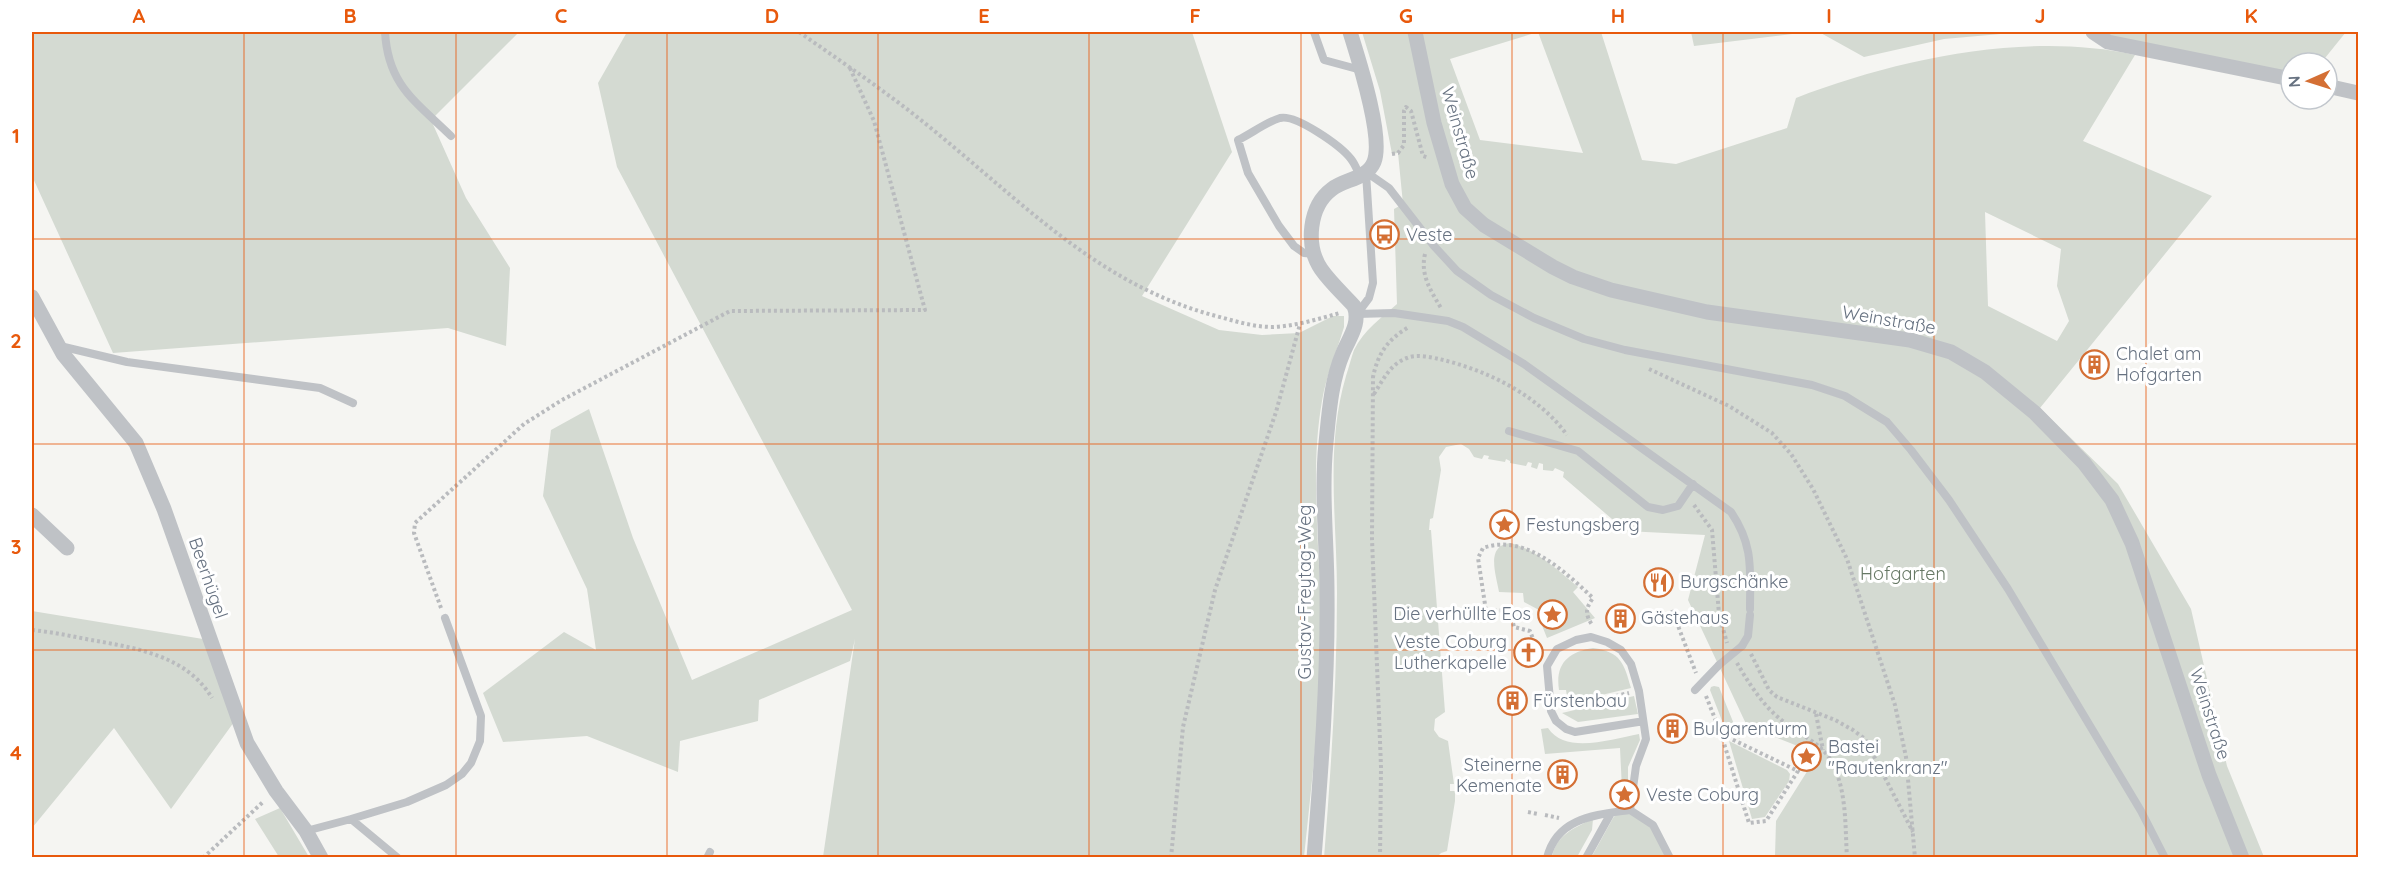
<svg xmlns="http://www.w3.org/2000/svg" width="2390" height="889" font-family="Quicksand,sans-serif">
	<rect width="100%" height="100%" fill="#f5f5f2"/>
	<path fill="#d4dad2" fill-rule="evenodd" d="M32,32H519L431,120L466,198L510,268L506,346L448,328L113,353L32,176Z
		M627,32H1192L1232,152L1142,296L1219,330L1262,335L1299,333L1333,316H1344V327C1337,351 1326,376 1322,401C1308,480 1323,568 1321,648C1320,718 1311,788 1304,857H823L855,639L850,661L759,700L758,721L680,741L678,772L587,736L503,742L483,693L564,632L596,650L587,589L543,496L551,430L589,409L633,538L692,680L852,610L617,167L598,83Z
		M1362,32H1601L1642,160L1676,164L1787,128L1796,98C1897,59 2027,31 2135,55L2083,141L2212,196L2040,408L2118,484L2191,609L2227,766L2264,857L1775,856L1776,821L1818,754L1747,726L1688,600L1705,535L1626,531L1563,477L1564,472L1555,468L1553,471L1543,470V464L1539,463L1537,469L1531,467L1532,463L1528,462L1526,466L1510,463V461L1506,459L1505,462L1488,459L1489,456L1484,455L1482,459L1474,457L1469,449L1461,444L1446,447L1439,457L1441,470L1433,518L1430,519L1429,530H1431L1445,712L1435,719L1434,730L1439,737L1448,741L1454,784H1450V791H1455V801L1447,851L1441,853L1437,857L1324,858C1331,769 1337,682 1337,593C1337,520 1325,447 1346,376C1349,367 1351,358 1354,350C1364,330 1381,318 1397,304L1394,209L1403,204L1398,153L1392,154L1380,91ZM1538,32L1583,153L1480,140L1450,59ZM1985,212L2061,249L2057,286L2069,321L2057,341L1988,306Z
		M1691,32H1808L1694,46Z
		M1819,32H2023L1944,39L1864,57Z
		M2106,32H2346L2321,63H2291V77L2111,38Z
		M1511,543C1538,551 1556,569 1578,587L1573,592L1595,618L1547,638L1541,623L1539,610L1524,602L1523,593L1499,592C1496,574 1485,545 1511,543Z
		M32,611L203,639L234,722L171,809L114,728L32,828Z
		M1593,648C1621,652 1624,663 1631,688L1568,703L1566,690H1559C1555,664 1568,652 1593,648Z
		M1714,686L1719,687L1740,739L1726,731L1710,690L1711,687Z
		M1634,696L1638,714L1578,722L1562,713Z
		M1548,728C1566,755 1611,739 1639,734L1640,740L1628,767V789H1622L1620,748L1545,754L1541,729Z
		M1729,741L1787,770L1790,774L1789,781L1765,817L1752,819Z
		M280,808L309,857H279L255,819Z
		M1619,811L1641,815L1659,837L1668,858H1591L1613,818Z
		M1593,819L1592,830L1577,857L1552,858C1555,836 1575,827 1593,819Z"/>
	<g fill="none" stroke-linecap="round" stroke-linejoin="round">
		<path stroke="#b9bbbe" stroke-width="4" stroke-dasharray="3 3" stroke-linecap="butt" d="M799,32C846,65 894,97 938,134C1026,206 1102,286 1216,316C1235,321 1253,327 1273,327C1296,326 1318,319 1340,313
			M1392,154L1398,153L1404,145V111L1406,107L1411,111L1423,156L1429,158
			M1425,254C1420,275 1431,291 1441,308
			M1649,369L1729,406L1772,433L1791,454L1813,489L1847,559L1895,705L1906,757L1915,858
			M1374,394C1383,380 1390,364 1407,358C1416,354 1430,357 1439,359C1487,370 1538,395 1567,435
			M1694,505L1712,530L1719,614L1727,643
			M441,608L414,533L415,523L524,424L562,400L730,311L925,310L874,121L849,66
			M1672,610L1696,673
			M32,630C52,632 71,636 91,640C137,648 187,656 212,698
			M1539,654L1530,631L1514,627L1510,610L1486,611L1478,558L1483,548C1525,533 1564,571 1593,598C1585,609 1585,615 1593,626
			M1751,654L1769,690L1777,697L1835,720L1853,730L1865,739L1913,832
			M1737,663C1748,682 1762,704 1779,718C1796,733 1821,742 1832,762C1847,792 1845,825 1847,858
			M1706,696L1721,734L1798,771L1766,821L1749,823L1721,734
			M1563,708L1629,693
			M1816,714L1823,750
			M1528,812L1538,814
			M1545,815L1559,818
			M203,858L264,801
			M1171,858L1183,727L1215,590L1276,412L1300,324
			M1380,858L1381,767L1372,539L1373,377C1378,353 1388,339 1409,327"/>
		<path stroke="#bfc2c6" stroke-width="8" d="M385,32C388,85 415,101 451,136
			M1314,32L1324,60L1361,70
			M1366,172L1389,188L1434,246L1457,271L1491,295L1534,318L1584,339L1625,350L1812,385L1845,396L1887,422L1911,450L1949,500L2008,589L2141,811L2165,858
			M1314,254L1304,253L1294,246L1279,226L1248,173L1238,140C1251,134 1266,122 1280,118C1296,114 1341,146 1351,159C1355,164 1357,170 1360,176
			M1357,314L1394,313L1448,321L1463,327L1524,364L1731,512C1754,546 1750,570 1750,609
			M1357,314L1369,298L1373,283L1366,173
			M60,346L127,362L320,388L353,403
			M1509,431L1578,451L1648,507L1663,510L1678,506L1693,484
			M1742,646L1748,636L1750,615
			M1695,690L1719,665
			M1630,810L1636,766L1646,739L1639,691L1631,664L1621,650L1607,642L1591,637L1576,640L1557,649L1547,666L1551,711L1556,721L1566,729L1575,732L1638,722
			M351,819L407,802L446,785L462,774L471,763L480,741L481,716L445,618
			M306,831L351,819L398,858
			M707,858L710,852
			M1547,858C1557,817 1596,815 1630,810L1653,825L1670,858
			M1586,858L1611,813"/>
		<path stroke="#bfc2c6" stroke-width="15" d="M1415,32L1434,123L1452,184L1465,208L1484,225L1553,267L1573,277L1611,290L1707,312L1910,340L1951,352L1985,372L2035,413L2084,463L2112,500L2132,543L2209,775L2242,858
			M2093,32L2108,42L2291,79
			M2327,86L2358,93
			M32,297L63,354L136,443L164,509L247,743L276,791L306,831L321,858
			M32,515L67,548
			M1314,858C1321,770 1328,681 1327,593C1327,543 1321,492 1326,443C1329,413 1331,381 1343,353C1349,338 1361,323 1354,306C1343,294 1330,282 1321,269C1305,245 1309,206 1332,189C1345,179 1367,179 1374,162C1384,137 1358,58 1350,32"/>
		<path stroke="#bfc2c6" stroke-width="8" d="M1719,665L1742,646"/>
	</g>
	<path fill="none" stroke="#e8590c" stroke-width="1.5" stroke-opacity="0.55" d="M244,32V858M456,32V858M667,32V858M878,32V858M1089,32V858M1301,32V858M1512,32V858M1723,32V858M1934,32V858M2146,32V858M32,239H2358M32,444H2358M32,650H2358"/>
	<defs>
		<symbol id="bus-ring" viewBox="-11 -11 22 22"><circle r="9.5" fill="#fff" stroke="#d46f34" stroke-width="1.5"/><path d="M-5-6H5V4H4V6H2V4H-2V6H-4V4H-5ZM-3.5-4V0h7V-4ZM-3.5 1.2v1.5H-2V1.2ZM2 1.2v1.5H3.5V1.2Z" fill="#d46f34"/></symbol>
		<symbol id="building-ring" viewBox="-11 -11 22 22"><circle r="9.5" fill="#fff" stroke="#d46f34" stroke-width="1.5"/><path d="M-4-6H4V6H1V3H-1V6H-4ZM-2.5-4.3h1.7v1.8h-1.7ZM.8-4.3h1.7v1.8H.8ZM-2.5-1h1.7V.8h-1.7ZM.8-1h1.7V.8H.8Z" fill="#d46f34"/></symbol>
		<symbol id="sight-ring" viewBox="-11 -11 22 22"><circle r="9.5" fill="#fff" stroke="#d46f34" stroke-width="1.5"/><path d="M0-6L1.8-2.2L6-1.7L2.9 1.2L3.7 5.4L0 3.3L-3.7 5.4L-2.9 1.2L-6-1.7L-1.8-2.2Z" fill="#d46f34"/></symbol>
		<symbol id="restaurant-ring" viewBox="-11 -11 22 22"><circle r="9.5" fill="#fff" stroke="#d46f34" stroke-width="1.5"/><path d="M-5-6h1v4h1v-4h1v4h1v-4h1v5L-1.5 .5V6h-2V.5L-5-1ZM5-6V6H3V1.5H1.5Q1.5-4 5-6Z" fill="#d46f34"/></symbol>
		<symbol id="church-ring" viewBox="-11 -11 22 22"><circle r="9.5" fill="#fff" stroke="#d46f34" stroke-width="1.5"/><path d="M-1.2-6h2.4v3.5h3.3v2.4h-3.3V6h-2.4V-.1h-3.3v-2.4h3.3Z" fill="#d46f34"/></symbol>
	</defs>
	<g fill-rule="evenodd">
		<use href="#bus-ring" x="1368" y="218" width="33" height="33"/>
		<use href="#building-ring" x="2078" y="348" width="33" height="33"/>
		<use href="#sight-ring" x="1488" y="508" width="33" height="33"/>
		<use href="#restaurant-ring" x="1642" y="566" width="33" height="33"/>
		<use href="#sight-ring" x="1536" y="598" width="33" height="33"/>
		<use href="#building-ring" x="1604" y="602" width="33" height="33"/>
		<use href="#church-ring" x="1512" y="636" width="33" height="33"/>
		<use href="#building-ring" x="1496" y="684" width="33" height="33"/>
		<use href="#building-ring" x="1656" y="712" width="33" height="33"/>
		<use href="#sight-ring" x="1790" y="740" width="33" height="33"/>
		<use href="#building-ring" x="1546" y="758" width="33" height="33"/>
		<use href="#sight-ring" x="1608" y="778" width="33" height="33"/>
	</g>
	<g text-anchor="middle" stroke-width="6" stroke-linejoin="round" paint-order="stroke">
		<g font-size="18" fill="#677281" stroke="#fff">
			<text transform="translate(1460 133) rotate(74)" y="6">Weinstraße</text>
			<text transform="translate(1889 320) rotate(10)" y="6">Weinstraße</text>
			<text transform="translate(208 578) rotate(71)" y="6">Beerhügel</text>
			<text transform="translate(1305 592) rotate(-90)" y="6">Gustav-Freytag-Weg</text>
			<text transform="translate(2210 714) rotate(72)" y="6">Weinstraße</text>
		</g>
		<g font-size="18" fill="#677281" stroke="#fff" text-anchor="start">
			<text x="1406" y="241">Veste</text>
			<text x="2116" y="360">Chalet am<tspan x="2116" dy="21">Hofgarten</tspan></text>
			<text x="1526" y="531">Festungsberg</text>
			<text x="1680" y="588">Burgschänke</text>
			<text x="1531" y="620" text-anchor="end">Die verhüllte Eos</text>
			<text x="1641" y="624">Gästehaus</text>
			<text x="1507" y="648" text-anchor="end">Veste Coburg<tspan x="1507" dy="21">Lutherkapelle</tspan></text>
			<text x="1533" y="707">Fürstenbau</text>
			<text x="1693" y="735">Bulgarenturm</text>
			<text x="1828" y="753">Bastei<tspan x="1828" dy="21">"Rautenkranz"</tspan></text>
			<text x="1542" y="771" text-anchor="end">Steinerne<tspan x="1542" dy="21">Kemenate</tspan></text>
			<text x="1646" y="801">Veste Coburg</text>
		</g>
		<g font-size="18" fill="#677965" stroke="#fff">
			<text x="1903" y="580">Hofgarten</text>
		</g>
	</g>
	<rect width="2390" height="889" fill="none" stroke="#ffffff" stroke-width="66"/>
	<g transform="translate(2309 81) rotate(267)"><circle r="28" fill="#ffffff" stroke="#c2c7cd" stroke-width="1.5"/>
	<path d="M0-4.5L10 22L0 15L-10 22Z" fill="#d46f34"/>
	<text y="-9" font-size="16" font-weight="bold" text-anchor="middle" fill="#677281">N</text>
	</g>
	<rect x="33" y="33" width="2324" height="823" fill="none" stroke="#e8590c" stroke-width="2"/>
	<g font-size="20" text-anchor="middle" font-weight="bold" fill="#e8590c">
		<text x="139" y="23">A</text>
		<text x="350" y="23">B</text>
		<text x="561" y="23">C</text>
		<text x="772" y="23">D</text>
		<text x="984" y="23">E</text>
		<text x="1195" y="23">F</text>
		<text x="1406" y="23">G</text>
		<text x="1618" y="23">H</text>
		<text x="1829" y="23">I</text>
		<text x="2040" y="23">J</text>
		<text x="2251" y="23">K</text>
		<text x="16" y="143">1</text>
		<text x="16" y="348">2</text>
		<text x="16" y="554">3</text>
		<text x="16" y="760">4</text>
	</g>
</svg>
